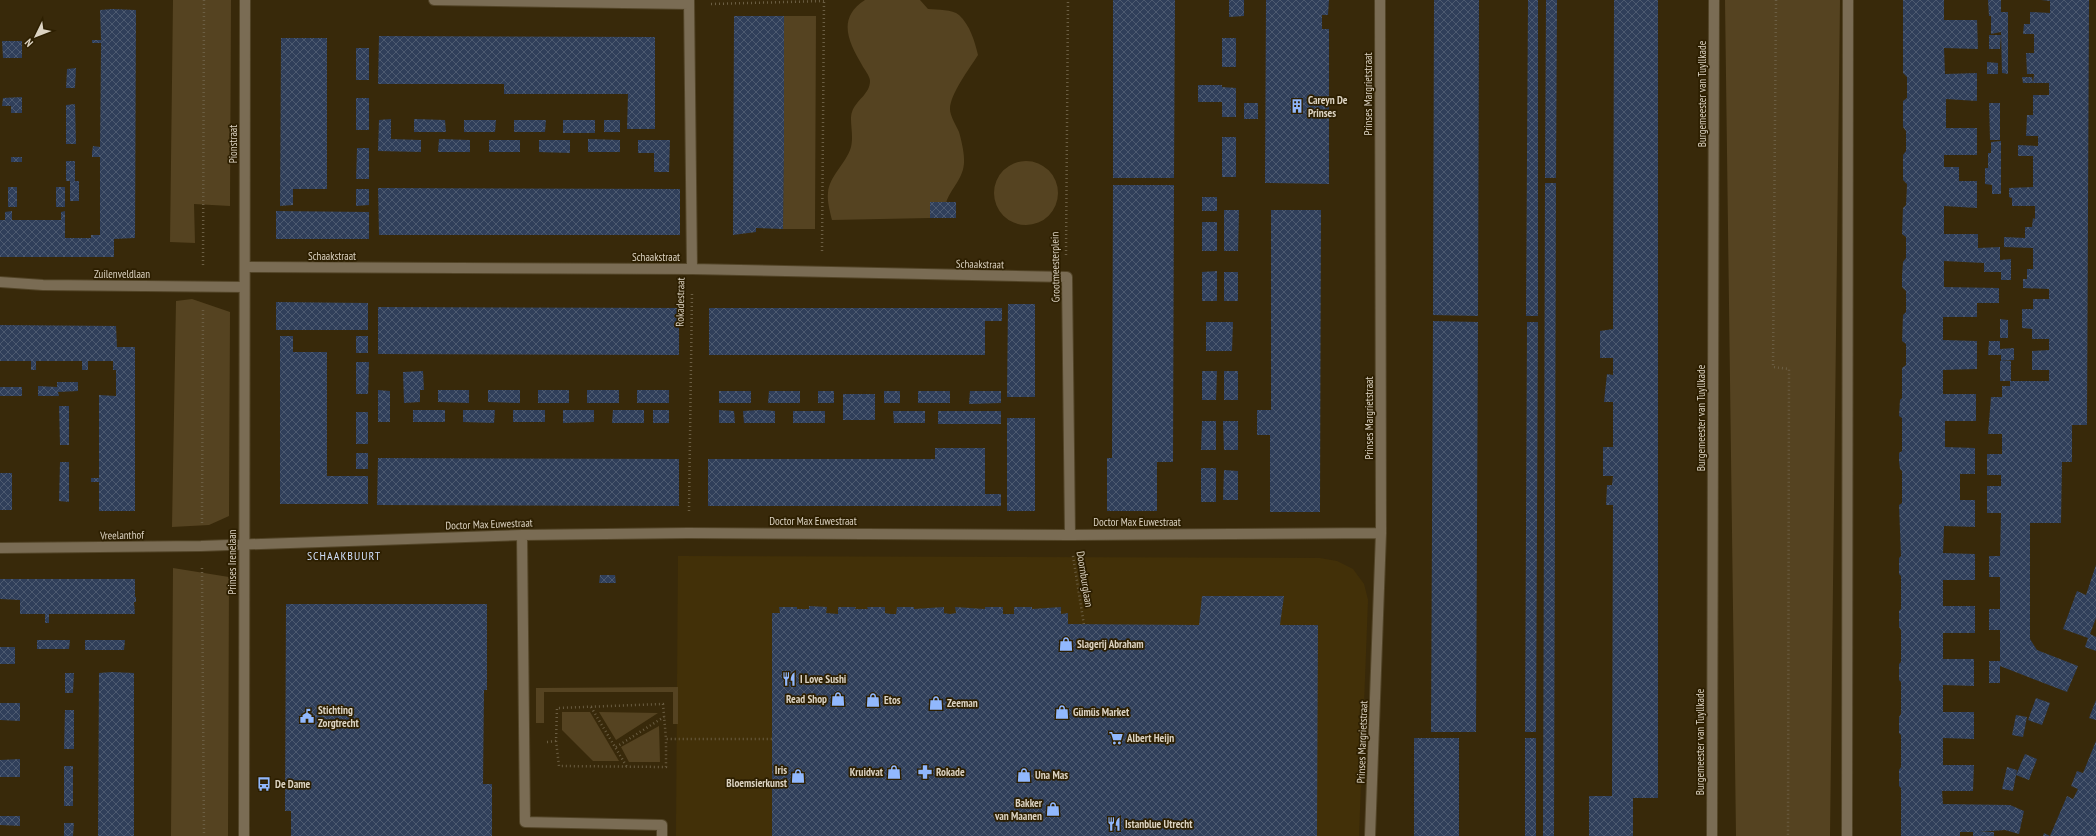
<svg xmlns="http://www.w3.org/2000/svg" width="2096" height="836" font-family="'PT Sans Narrow',sans-serif">
	<defs>
		<pattern id="building-cross-hatch" width="8" height="8" patternUnits="userSpaceOnUse"><rect width="8" height="8" fill="#303f5a"/><path d="M0 0l8 8M0 8l8-8" fill="none" stroke="#4d5a70"/></pattern>
	</defs>
	<rect width="100%" height="100%" fill="#38290a"/>
	<path fill="#423008" d="M678,556L1320,558L1337,561L1353,569L1364,584L1368,600L1359,836H676Z"/>
	<path fill="#554321" d="M173,0H231L230,206L194,204L195,243L170,242Z
		M865,0H920L928,9C938,10 952,9 959,15C970,25 975,42 978,55C970,68 950,94 950,109C950,116 956,125 959,132C961,139 964,151 964,159C965,178 951,187 946,203L930,202V218L832,220C830,212 827,201 828,193C829,176 846,164 851,147C854,135 849,120 852,112C856,100 870,94 870,81C870,76 864,69 862,65C848,41 837,18 865,0Z
		M1725,0H1840L1830,836H1736Z
		M784,16H816L815,229H783Z
		M994 193a32 32 0 1 1 64 0a32 32 0 1 1-64 0Z
		M192,299L230,312L229,516L209,525L172,527L176,301Z
		M173,568L229,577L228,836H171Z
		M678,687V724H673V692H544V723H536V688Z
		M562,712H590L619,761H593L562,730Z
		M599,712L658,713L616,740Z
		M659,726L660,762H629L621,747Z"/>
	<path fill="url(#building-cross-hatch)" d="M1113,0H1175L1174,178H1113Z
		M1229,0H1244V16L1229,17Z
		M1266,0H1329L1328,15H1322V29H1329V184L1265,183Z
		M1434,0H1479L1478,316L1433,315Z
		M1528,0H1538V316H1526Z
		M1546,0H1557L1556,178H1545Z
		M1614,0H1658V798H1633V836H1589V796H1612L1613,505H1606L1607,485H1612L1613,476H1603V447H1613V402H1604L1607,374L1613,375V358H1600V331L1613,329Z
		M1903,0H1944V20H1977L1978,49L1944,48L1945,74L1977,73V101L1946,99V128H1977V155H1944V167H1959V181H1977V208L1944,206V234H1978V248L2000,247V260L2011,259V280H2001V272H1984V263L1944,261V287L1999,288V303H1977V317H1943V340L1977,341V369L1943,370V394H1976V421H1945V447L1975,448V474H1960V500H1975V527L1944,526L1943,553L1975,554V580H1943V606H1975V633H1943V659H1974V686L1943,685V712H1974V739L1943,738V765H1974L1973,791H1942L1943,804L2010,805L2024,811L2019,834L2005,830L1979,832H1994V836H1973V832H1960V836H1901V788L1899,786V770L1901,767V735L1899,733V717L1901,714V682L1899,680V664L1901,662V630L1899,627V611L1901,609V576L1899,574V558L1901,556L1899,505L1902,503V471L1900,469L1899,461V453L1902,451V418L1899,416L1900,400L1902,398V368L1906,365V344L1902,341L1903,315L1906,312V291L1902,287V276L1903,262L1906,258V237L1902,234L1903,208L1906,205L1907,184L1903,180V155L1906,151V131L1903,127V101L1907,98V77L1903,73Z
		M1988,0H2001V12H2008V74L2002,73L2001,32L1991,34V16H1989Z
		M2041,0H2089L2087,425H2072V462H2062L2061,523H2030V639L2037,650L2078,666L2067,692L2000,666V683H1989V661H2000V630H1989V609H2000V577H1989V556H2000L2001,513H1987V486H2001V475H1987V454H2002V434H1988L1991,397H2002V386H2010V381H2000V361H2011V381H2049V370H2032V351L2049,350V339H2032V329L2022,328V309H2033V299H2049V289L2023,288V279H2027V269H2033V248L2004,247V237L2025,238V227H2032L2033,218L2035,219V206H2012V198L2009,197V188L2033,187V156H2018V145L2038,146V136H2026L2027,115H2033V95H2049V83H2033L2034,74H2027L2026,53H2034V34H2023L2024,24H2030V12L2050,13V1Z
		M113,9L136,10L135,238L114,239V257H0V220H5V212L12,211V220H61V212L65,211V238H91V235H100V157H92V152L93,146L100,147L101,43H92V40H101L100,10Z
		M734,16H784V149L783,229L756,228V232L733,235Z
		M1989,35H2001L2000,49H1989Z
		M379,36L655,37V129H627L628,94H504V84H378Z
		M281,38H327V189H293V205L280,206Z
		M1222,38H1236V67H1222Z
		M2,41H22V58H3Z
		M356,48H369V80H356Z
		M1987,62L1998,63V74H1987Z
		M76,68L75,88H66L67,69Z
		M2022,77H2032L2033,83H2023Z
		M1198,85H1222V87L1236,88V117H1222V102H1198Z
		M22,97V113H11V106H2L3,98Z
		M356,98H369V130H356Z
		M1244,103H1258V119H1244Z
		M1989,103H2000V140H1990Z
		M75,104L76,144H66V105Z
		M391,119V139L421,140V152L378,151L379,120Z
		M414,119L445,120L446,132H414Z
		M464,120H496L495,132H464Z
		M514,120H546L545,132H514Z
		M563,120H595V133H563Z
		M604,120H620V132H604Z
		M1222,137H1236V177H1222Z
		M439,139L470,140V152H438Z
		M588,139L620,140V152H588Z
		M489,140H520V152H489Z
		M539,140H570V153L539,152Z
		M638,140H670L669,172H654V153H638Z
		M2001,141V194H1992V185L1985,184V168H1988V153H1991V142Z
		M357,148H369V179H356Z
		M11,157H22V162H11Z
		M66,161H75V181H79V201H70V181H66Z
		M1545,183H1556L1554,836H1543Z
		M1113,185H1174L1173,462H1157V511H1107V458H1112Z
		M8,187H17V207H8Z
		M56,187H65V207H56Z
		M378,188L680,189V235H379Z
		M356,189H369V205L356,206Z
		M1202,197H1217V211H1202Z
		M930,202H956V218H930Z
		M1224,210H1239L1238,251H1224Z
		M1271,210H1321L1320,512H1270V435H1257V410H1271Z
		M276,211L369,212V239H276Z
		M1202,222H1217V251H1202Z
		M1217,271V301H1202V272Z
		M1224,272H1238V301H1224Z
		M276,302L368,303V330H276Z
		M1008,304H1035V397H1007Z
		M378,307L679,308V355L378,354Z
		M709,308H1002V321H985V355H709Z
		M2000,319L2008,320V338H2000Z
		M1433,321L1478,322L1476,732H1431Z
		M1206,322H1233L1232,351H1206Z
		M1527,322H1538L1536,732H1525Z
		M0,325L116,326L117,347H135V511H99V482H91V478H99V395L116,396V370H113V361H88V370H82V361H36V370H31V361H0Z
		M280,336H293V352H327V476H368V504H280Z
		M356,336H368V353H356Z
		M1989,341H2000V349L2014,348V360L2001,361V355H1988Z
		M356,362H369L368,394H356Z
		M423,371L424,390H420V402L404,403L403,372Z
		M1202,371H1217L1216,400H1202Z
		M1224,371H1238V400H1224Z
		M57,382H78V391L58,392L59,396H38V386L57,387Z
		M0,387H22V396H0Z
		M378,390L390,391V422H378Z
		M438,390H469V403L438,402Z
		M488,390H520V403L488,402Z
		M538,390H569V403H538Z
		M587,390H619V403H587Z
		M637,390H669V403H637Z
		M719,391H751V403H719Z
		M769,391H800V403H768Z
		M818,391H834V403H818Z
		M884,391H900V403H884Z
		M918,391H950V403H918Z
		M970,391H1001V403L969,404Z
		M843,394H875V420H843Z
		M59,406H69V445H60Z
		M413,410H445V422H413Z
		M463,410H495L494,423L463,422Z
		M513,410H545V422H513Z
		M563,410H594V422L563,423Z
		M613,410H644V423H612Z
		M653,410H669V423H653Z
		M719,410L734,411L735,423H719Z
		M759,410L775,411V423H744L743,411Z
		M793,411H825V423H793Z
		M893,411H925V423H894Z
		M938,411H1001V424H938Z
		M356,412H368V444H356Z
		M1007,418H1035V511H1007Z
		M1202,421H1216V450H1201Z
		M1223,421H1238V450H1224Z
		M935,448H985V494H1001V506H708V459H935Z
		M356,453H368V469H356Z
		M378,458L679,459V506L377,505Z
		M60,462H69V502L59,501Z
		M1201,468H1216V502H1201Z
		M1224,470L1238,471V500H1223Z
		M0,473H12V510H0Z
		M2096,565V618L2090,634L2096,637V651L2085,647L2088,638L2063,629L2077,591L2086,595Z
		M600,575H615L616,583H599Z
		M0,579H135V597H136V602H134L135,614H49V623H45V614H20V600L0,599Z
		M1202,596H1284L1280,625H1318L1317,836H772V613H780L779,607H797V609H809V606L827,607L826,613L838,614V607H856L855,609H868L867,607H885V613L891,614H896L897,607H914V609L944,607V613L950,614L956,613L955,607L985,609V607H1003V614H1014V607H1032V609L1061,607V614L1068,613V624L1199,625Z
		M286,604H487V690H484L483,784H492V836H291V811H285Z
		M37,640H70L69,649H37Z
		M85,640H125L124,650H85Z
		M0,647H15V664H0Z
		M112,672L134,673V836H98L99,673Z
		M65,673H74L73,693H65Z
		M2036,698L2050,703L2042,725L2028,720Z
		M2096,700V720L2089,718Z
		M0,703H20V721L0,720Z
		M65,710H74V749H64Z
		M2016,715L2027,717L2023,737L2012,735Z
		M1414,738H1459V836H1414Z
		M1525,738H1536V836H1525Z
		M2096,741V836H2043L2044,833L2050,836L2067,796L2073,799L2078,789L2071,786L2077,771L2083,773Z
		M2025,754L2037,759L2029,780L2016,775Z
		M20,759V777H0V760Z
		M64,766H73V806H64Z
		M2007,767L2017,770L2013,791L2002,789Z
		M0,816H20V826L0,825Z
		M64,823H74L73,836H64Z"/>
	<g fill="none" stroke-linecap="round" stroke-linejoin="round">
		<defs>
			<path id="minor" d="M434,0L689,4
				M689,0L692,269
				M245,267L692,269L1067,277L1070,535
				M0,282L43,285L244,287
				M522,535L525,822L662,825V836
				M0,548L201,546L522,535L688,533L1070,535L1381,533
				M244,836L245,0
				M1370,836L1381,533L1380,0
				M1712,836L1714,0
				M1847,836L1848,0"/>
		</defs>
		<use href="#minor" stroke="#524427" stroke-width="12"/>
		<path stroke="#6b5e43" stroke-width="2.5" stroke-dasharray="1 3" stroke-linecap="butt" d="M1776,0L1773,367L1789,369L1788,836
			M711,4L824,1
			M822,251L824,0
			M1066,255L1068,0
			M203,265L204,0
			M689,511L692,292
			M202,523L203,308
			M1073,556L1084,625
			M202,568L204,836
			M591,707L627,767
			M556,741L559,766L666,767V739
			M547,742L556,741L557,708L663,704L666,739H772
			M616,747L664,717"/>
		<use href="#minor" stroke="#7a6c54" stroke-width="10"/>
	</g>
	<defs>
		<symbol id="building-bare" viewBox="-9 -9 18 18"><path d="M-4-6H4V6H1V3H-1V6H-4ZM-2.5-4.3h1.7v1.8h-1.7ZM.8-4.3h1.7v1.8H.8ZM-2.5-1h1.7V.8h-1.7ZM.8-1h1.7V.8H.8Z" fill="#91b8fd" stroke="#2d1f01" stroke-width="2.5" paint-order="stroke"/></symbol>
		<symbol id="shop-bare" viewBox="-9 -9 18 18"><path d="M-5-2.5h2.3a2.7 3.5 0 0 1 5.4 0H5L5.5 6h-11ZM-1.5-2.5h3a1.5 2.3 0 0 0-3 0Z" fill="#91b8fd" stroke="#2d1f01" stroke-width="2.5" paint-order="stroke"/></symbol>
		<symbol id="restaurant-bare" viewBox="-9 -9 18 18"><path d="M-5-6h1v4h1v-4h1v4h1v-4h1v5L-1.5 .5V6h-2V.5L-5-1ZM5-6V6H3V1.5H1.5Q1.5-4 5-6Z" fill="#91b8fd" stroke="#2d1f01" stroke-width="2.5" paint-order="stroke"/></symbol>
		<symbol id="civic-bare" viewBox="-9 -9 18 18"><path d="M-.6-6.5H3V-4.5H.6V-3L4-1V1h2V6H-6V1h2V-1L-.6-3ZM-1.2 2.5V6h2.4V2.5Z" fill="#91b8fd" stroke="#2d1f01" stroke-width="2.5" paint-order="stroke"/></symbol>
		<symbol id="supermarket-bare" viewBox="-9 -9 18 18"><path d="M-6-5.5h2.5l.6 2H6L4.5 2H-2.5L-4.4-4H-6ZM-1.5 3.2a1.3 1.3 0 1 0 .1 0ZM3 3.2a1.3 1.3 0 1 0 .1 0Z" fill="#91b8fd" stroke="#2d1f01" stroke-width="2.5" paint-order="stroke"/></symbol>
		<symbol id="pharmacy-bare" viewBox="-9 -9 18 18"><path d="M-2-6h4v4h4v4h-4v4h-4v-4h-4v-4h4Z" fill="#91b8fd" stroke="#2d1f01" stroke-width="2.5" paint-order="stroke"/></symbol>
		<symbol id="bus-bare" viewBox="-9 -9 18 18"><path d="M-5-6H5V4H4V6H2V4H-2V6H-4V4H-5ZM-3.5-4V0h7V-4ZM-3.5 1.2v1.5H-2V1.2ZM2 1.2v1.5H3.5V1.2Z" fill="#91b8fd" stroke="#2d1f01" stroke-width="2.5" paint-order="stroke"/></symbol>
	</defs>
	<g fill-rule="evenodd">
		<use href="#building-bare" x="1287" y="96" width="20" height="20"/>
		<use href="#shop-bare" x="1056" y="634" width="20" height="20"/>
		<use href="#restaurant-bare" x="779" y="669" width="20" height="20"/>
		<use href="#shop-bare" x="828" y="689" width="20" height="20"/>
		<use href="#shop-bare" x="863" y="690" width="20" height="20"/>
		<use href="#shop-bare" x="926" y="693" width="20" height="20"/>
		<use href="#shop-bare" x="1052" y="702" width="20" height="20"/>
		<use href="#civic-bare" x="297" y="706" width="20" height="20"/>
		<use href="#supermarket-bare" x="1106" y="728" width="20" height="20"/>
		<use href="#shop-bare" x="884" y="762" width="20" height="20"/>
		<use href="#pharmacy-bare" x="915" y="762" width="20" height="20"/>
		<use href="#shop-bare" x="1014" y="765" width="20" height="20"/>
		<use href="#shop-bare" x="788" y="766" width="20" height="20"/>
		<use href="#bus-bare" x="254" y="774" width="20" height="20"/>
		<use href="#shop-bare" x="1043" y="799" width="20" height="20"/>
		<use href="#restaurant-bare" x="1104" y="814" width="20" height="20"/>
	</g>
	<g text-anchor="middle" stroke-width="3.5" stroke-linejoin="round" paint-order="stroke">
		<g font-size="11" fill="#dcd3c2" stroke="#2d1f01">
			<text transform="translate(1368 94) rotate(-90)" y="4">Prinses Margrietstraat</text>
			<text transform="translate(1702 94) rotate(-90)" y="4">Burgemeester van Tuyllkade</text>
			<text transform="translate(233 144) rotate(-90)" y="4">Pionstraat</text>
			<text x="332" y="260">Schaakstraat</text>
			<text x="656" y="261">Schaakstraat</text>
			<text transform="translate(980 264) rotate(1)" y="4">Schaakstraat</text>
			<text transform="translate(1055 267) rotate(-91)" y="4">Grootmeesterplein</text>
			<text x="122" y="278">Zuilenveldlaan</text>
			<text transform="translate(680 302) rotate(-89)" y="4">Rokadestraat</text>
			<text transform="translate(1369 418) rotate(-90)" y="4">Prinses Margrietstraat</text>
			<text transform="translate(1701 418) rotate(-90)" y="4">Burgemeester van Tuyllkade</text>
			<text x="813" y="525">Doctor Max Euwestraat</text>
			<text x="1137" y="526">Doctor Max Euwestraat</text>
			<text transform="translate(489 524) rotate(-2)" y="4">Doctor Max Euwestraat</text>
			<text transform="translate(122 535) rotate(-1)" y="4">Vreelanthof</text>
			<text transform="translate(232 562) rotate(-90)" y="4">Prinses Irenelaan</text>
			<text transform="translate(1085 579) rotate(81)" y="4">Doornburglaan</text>
			<text transform="translate(1362 742) rotate(-88)" y="4">Prinses Margrietstraat</text>
			<text transform="translate(1700 742) rotate(-90)" y="4">Burgemeester van Tuyllkade</text>
		</g>
		<g font-size="11" font-weight="bold" fill="#dcd3c2" stroke="#2d1f01" text-anchor="start">
			<text x="1308" y="104">Careyn De<tspan x="1308" dy="13">Prinses</tspan></text>
			<text x="1077" y="648">Slagerij Abraham</text>
			<text x="800" y="683">I Love Sushi</text>
			<text x="827" y="703" text-anchor="end">Read Shop</text>
			<text x="884" y="704">Etos</text>
			<text x="947" y="707">Zeeman</text>
			<text x="318" y="714">Stichting<tspan x="318" dy="13">Zorgtrecht</tspan></text>
			<text x="1073" y="716">Gümüs Market</text>
			<text x="1127" y="742">Albert Heijn</text>
			<text x="787" y="774" text-anchor="end">Iris<tspan x="787" dy="13">Bloemsierkunst</tspan></text>
			<text x="883" y="776" text-anchor="end">Kruidvat</text>
			<text x="936" y="776">Rokade</text>
			<text x="1035" y="779">Una Mas</text>
			<text x="275" y="788">De Dame</text>
			<text x="1042" y="807" text-anchor="end">Bakker<tspan x="1042" dy="13">van Maanen</tspan></text>
			<text x="1125" y="828">Istanblue Utrecht</text>
		</g>
		<g font-size="12" letter-spacing="1" fill="#cfdef9" stroke="#2d1f01">
			<text x="344" y="560">SCHAAKBUURT</text>
		</g>
	</g>
	<g transform="translate(36 36) rotate(227)" stroke="#2d1f01" stroke-width="3" paint-order="stroke">
	<path d="M0-3L7 15L0 10L-7 15Z" fill="#dcd3c2"/>
	<text y="-6" font-size="11" font-weight="bold" text-anchor="middle" fill="#dcd3c2">N</text>
	</g>
</svg>
